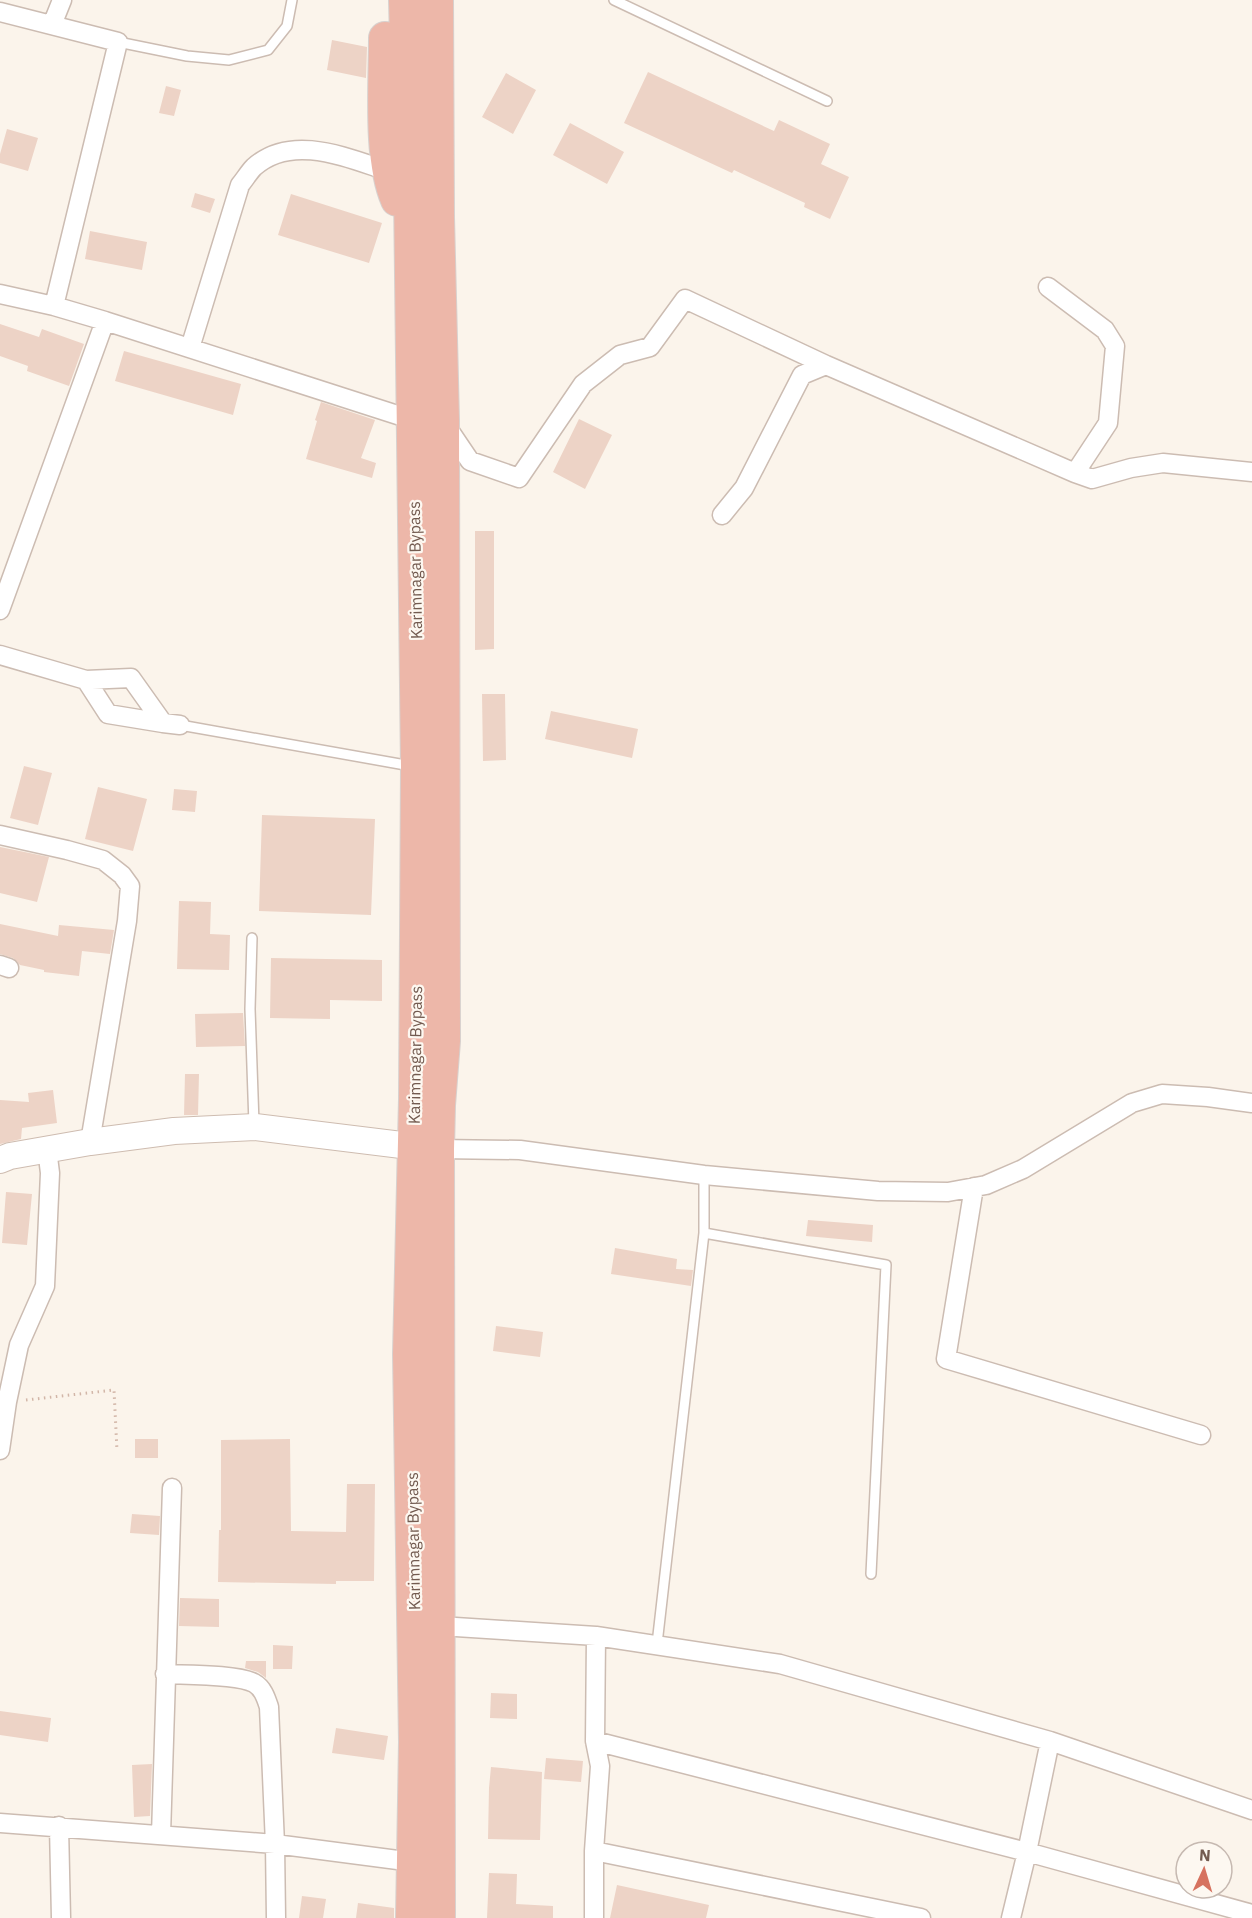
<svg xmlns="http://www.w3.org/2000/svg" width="1252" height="1918" font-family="'IBM Plex Sans',sans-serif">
	<rect width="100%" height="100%" fill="#fbf4eb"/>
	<path fill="#edd3c6" d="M332,40L367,47L366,78L327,70Z
		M648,72L774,131L779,120L830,144L821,164L849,177L830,219L804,207L805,203L734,170L732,173L624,123Z
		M506,73L536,90L513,134L482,117Z
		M166,86L181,90L174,116L159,113Z
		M570,123L624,152L607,184L553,155Z
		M7,129L38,138L28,171L0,163V154Z
		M195,193L215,199L210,213L191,207Z
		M291,194L382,223L369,263L278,235Z
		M90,231L147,242L142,270L85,259Z
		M0,324L39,337L42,329L84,344L69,386L27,371L28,366L0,356Z
		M124,351L241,384L233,415L115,381Z
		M321,402L375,420L361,458L376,463L372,478L306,459L317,421L315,420Z
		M579,419L612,435L585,489L553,472Z
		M475,531H494V649L475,650Z
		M482,694H505L506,760L483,761Z
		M551,711L638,729L632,758L545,739Z
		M24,766L52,773L38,825L10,818Z
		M98,787L147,799L133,851L85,839Z
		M174,789L197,791L195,812L172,810Z
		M262,815L375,819L371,915L259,911Z
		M0,847L49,857L37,902L0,893Z
		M179,901L211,902L210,934L230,935L229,970L177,969Z
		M0,924L58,936L59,925L114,930L110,954L82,951L79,976L44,972V970L20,965L13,958L0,954Z
		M271,958L382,960V1001L330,1000V1019L270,1018Z
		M243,1013L245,1046L196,1047L195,1014Z
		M185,1074H199L198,1115H184Z
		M53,1090L57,1123L22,1128L21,1139L0,1144V1100L29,1102L28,1093Z
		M6,1192L32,1194L27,1245L2,1243Z
		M808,1220L873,1225L872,1242L806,1236Z
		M615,1248L677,1259L676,1269L693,1270L691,1286L611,1274Z
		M496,1326L543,1332L540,1357L493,1351Z
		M135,1439H158V1458H135Z
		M290,1439L291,1531L346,1532L347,1484H375L374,1581H336V1584L218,1582L219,1530H221V1440Z
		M132,1514L160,1516L159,1535L130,1533Z
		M180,1598L219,1599V1627L179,1626Z
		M273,1645L293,1646L292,1669H273Z
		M246,1661H266V1678L258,1672L245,1668Z
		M491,1693L517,1694V1719L490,1718Z
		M0,1711L51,1718L48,1742L0,1735Z
		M336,1728L388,1736L384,1760L332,1753Z
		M546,1758L583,1761L581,1782L544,1779Z
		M152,1764L150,1816L134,1817L132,1765Z
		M491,1767L542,1772L540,1840L488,1839L489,1788Z
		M489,1873L517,1874L516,1904L553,1906V1918H487Z
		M617,1885L709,1905L706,1918H610Z
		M302,1896L326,1899L323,1918H299Z
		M358,1903L394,1908V1918H356Z"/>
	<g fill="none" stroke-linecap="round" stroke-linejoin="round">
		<defs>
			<path id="lane" d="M614,0L827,101
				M118,42L187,56L229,60L268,50L287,26L292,0
				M180,725L411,766
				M252,938L250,1009L254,1124
				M704,1175V1233L886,1265L871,1574
				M657,1644L704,1233"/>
			<path id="street" d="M0,12L118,42L54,306L105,321L413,420
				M52,25L62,0
				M0,294L54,306
				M190,348L240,185C245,179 249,172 254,167C292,133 347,158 388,171
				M445,424L470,461L519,478L583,384L620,355L650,347L685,299L826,365L1075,473L1108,423L1115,346L1105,330L1048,287
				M1075,473L1092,479L1131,468L1163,463L1252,472
				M722,515L744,488L802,375L826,365
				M0,610L105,321
				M0,655L86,680
				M163,723L108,714L86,680L131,678L163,723L180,725
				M0,835L67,850L103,860L122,875L130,886L127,921L90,1142
				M0,965L9,968
				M438,1149L520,1150L704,1175L878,1191L948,1192L986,1185L1023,1169L1132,1103L1162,1094L1208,1097L1252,1103
				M974,1187L946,1359L1201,1435
				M0,1450L7,1402L19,1345L45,1286L50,1173L47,1149
				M440,1626L596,1636L595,1741L600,1766L594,1851V1918
				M596,1636L780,1664L1050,1741L1252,1810
				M165,1674C186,1675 237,1674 254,1683C263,1688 266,1698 269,1707L275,1844L276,1918
				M595,1741L1027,1852L1011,1918
				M1050,1741L1027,1852L1252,1914
				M0,1823L275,1844L413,1862
				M59,1826L61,1918
				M161,1835L172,1488
				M594,1851L921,1918"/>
			<path id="secondary" d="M0,1160L10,1156L90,1142L174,1131L255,1127L434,1149"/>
			<path id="highway" d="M405,0L410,193L417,767L415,1099L409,1354L415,1742L412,1918
				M437,0L438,217L443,420L444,1041L439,1105L438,1149L439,1918
				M385,38C385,84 379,159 397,200"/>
		</defs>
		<use href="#lane" stroke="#ccbcb2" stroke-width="12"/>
		<use href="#street" stroke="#ccbcb2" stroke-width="21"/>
		<use href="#secondary" stroke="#cebcb0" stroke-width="28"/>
		<use href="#highway" stroke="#d8d1ce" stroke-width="34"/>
		<path stroke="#d2b6a8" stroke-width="3" stroke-dasharray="1.5 4.5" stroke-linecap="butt" d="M26,1400L114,1390L117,1451"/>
		<use href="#lane" stroke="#fff" stroke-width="9"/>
		<use href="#street" stroke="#fff" stroke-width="18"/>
		<use href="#secondary" stroke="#fff" stroke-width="26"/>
		<use href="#highway" stroke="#edb7a9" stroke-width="32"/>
	</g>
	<g text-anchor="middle" stroke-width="4.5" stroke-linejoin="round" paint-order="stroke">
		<g font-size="16" fill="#735b50" stroke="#fdf8f1">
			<text transform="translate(415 570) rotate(-91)" y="6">Karimnagar Bypass</text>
			<text transform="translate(415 1055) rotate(-89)" y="6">Karimnagar Bypass</text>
			<text transform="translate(413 1541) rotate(-91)" y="6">Karimnagar Bypass</text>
		</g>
	</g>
	<g transform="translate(1204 1870) rotate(4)"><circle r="28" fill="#fdf8f1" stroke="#c6b9b1" stroke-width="1.5"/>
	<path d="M0-4.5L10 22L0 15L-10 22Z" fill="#d6725f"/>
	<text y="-9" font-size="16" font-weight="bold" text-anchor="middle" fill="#735b50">N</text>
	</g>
</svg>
